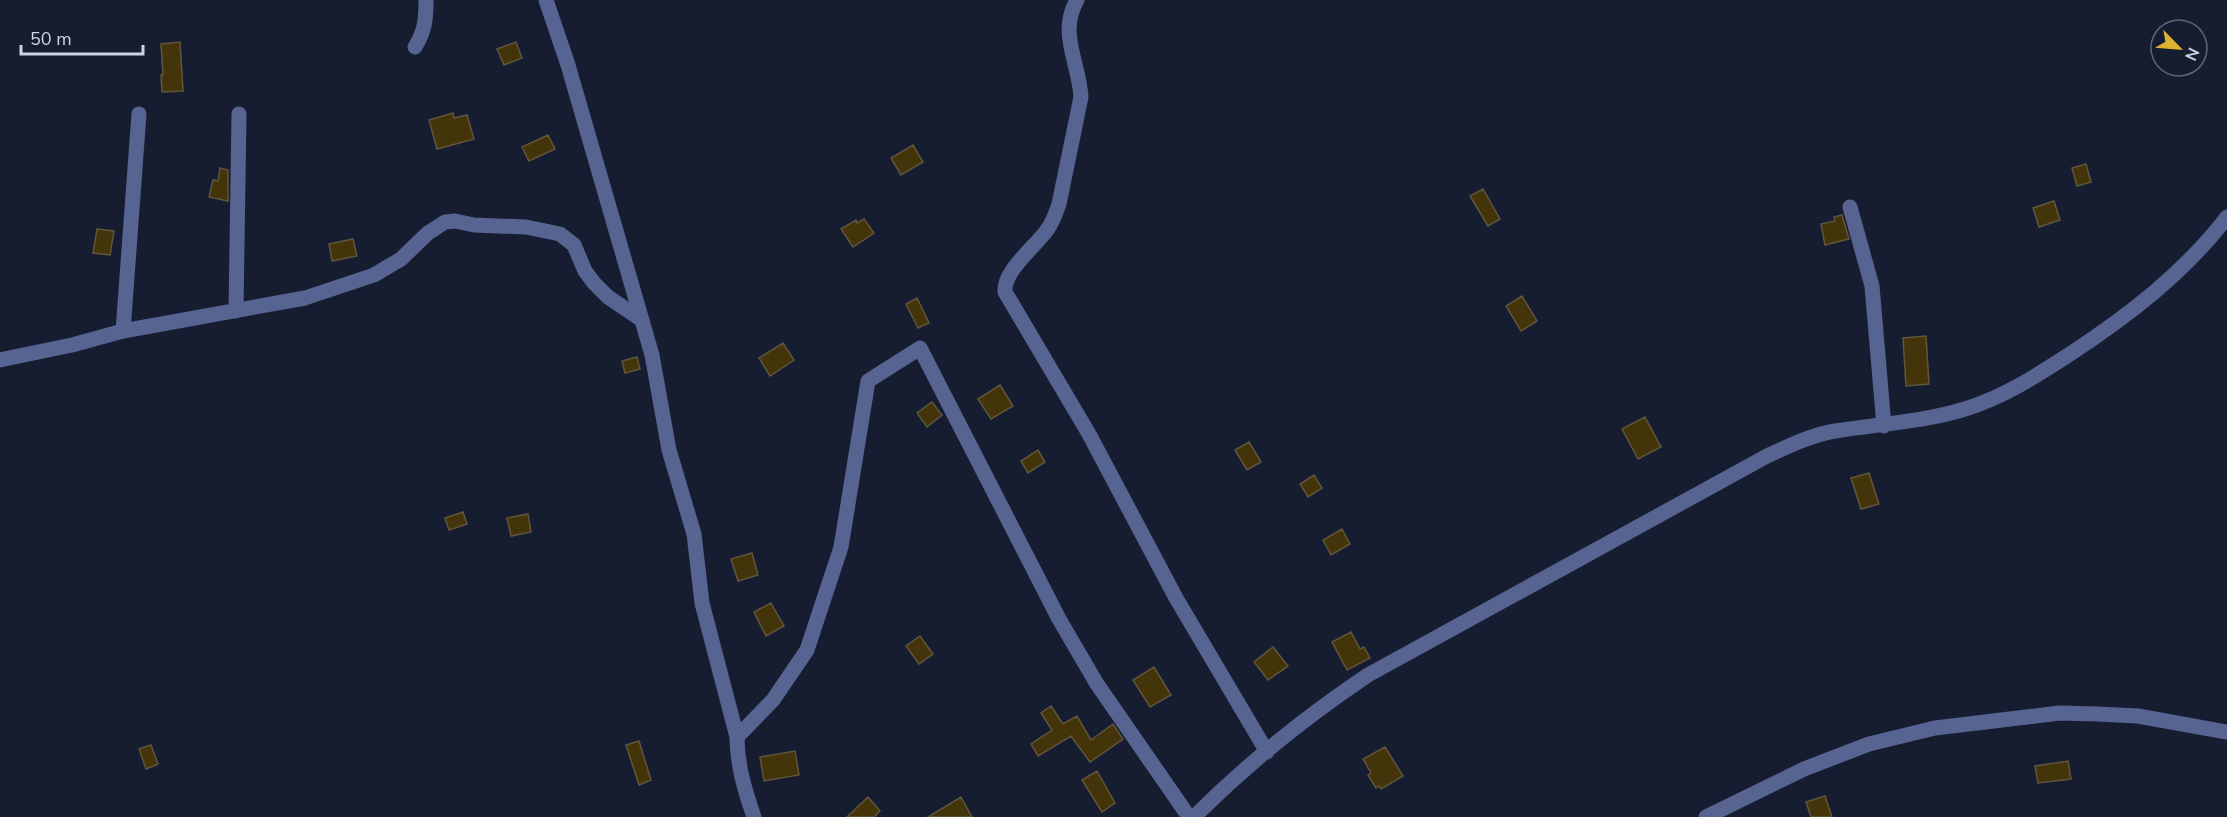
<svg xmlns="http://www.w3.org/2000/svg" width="2227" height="817" font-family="'Nunito Sans',sans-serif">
	<rect width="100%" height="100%" fill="#171d31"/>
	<path fill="#443409" stroke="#60563e" stroke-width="1.5" d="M180,42L183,91L162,92L161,75H163L161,44Z
		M516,42L522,58L504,65L497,49Z
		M453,113L454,118L467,115L474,139L437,149L429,120Z
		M548,135L555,149L529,161L522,147Z
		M913,145L923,162L901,175L891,158Z
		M2086,164L2091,182L2077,186L2072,168Z
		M220,168L228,170V201L209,197L213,180L218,181Z
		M1483,189L1500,219L1488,226L1470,196Z
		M2054,201L2060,220L2039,227L2033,208Z
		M1842,215L1849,239L1825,245L1821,224L1835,221L1834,217Z
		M864,219L874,233L853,247L841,229L856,220L857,223Z
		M97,229L114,231L110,255L93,253Z
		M353,239L357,256L332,261L329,244Z
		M1522,296L1537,321L1521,331L1506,306Z
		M917,298L929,323L918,328L906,304Z
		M1926,336L1929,384L1906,386L1903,338Z
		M783,343L794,360L770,376L759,358Z
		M637,357L640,369L625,373L622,361Z
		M1000,385L1013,406L991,419L978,399Z
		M932,402L942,415L927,427L917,413Z
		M1645,417L1661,447L1638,459L1622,429Z
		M1249,442L1261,462L1247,470L1235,450Z
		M1038,450L1045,462L1028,473L1021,461Z
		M1869,473L1879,504L1861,509L1851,478Z
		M1314,475L1322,488L1308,497L1300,484Z
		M463,512L467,524L449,530L445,518Z
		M528,514L531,532L511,536L507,518Z
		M1342,529L1350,544L1331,555L1323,540Z
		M752,553L758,575L738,581L731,559Z
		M771,603L784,626L766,636L754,612Z
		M1351,632L1360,649L1364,647L1370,658L1347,670L1332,642Z
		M920,636L933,654L919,664L906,646Z
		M1273,647L1288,666L1268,680L1254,662Z
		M1154,667L1171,695L1150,707L1133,680Z
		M1051,706L1063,724L1077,716L1091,740L1113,724L1123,739L1090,762L1071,736L1038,756L1031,744L1052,730L1041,713Z
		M639,741L651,780L639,785L626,745Z
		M151,745L158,764L146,769L139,749Z
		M1385,747L1403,776L1381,789L1379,786L1376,788L1368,775L1371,773L1363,759Z
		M795,751L799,775L764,781L760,757Z
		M2068,761L2071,779L2038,783L2035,766Z
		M1097,771L1115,803L1102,812L1082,780Z
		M1825,796L1832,817H1811L1806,802Z
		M868,797L880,811L874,817H847Z
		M961,797L972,817H928Z"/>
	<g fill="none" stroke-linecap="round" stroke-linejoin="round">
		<path stroke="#576491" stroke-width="15" d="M546,0L568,65L652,355L669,450L694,534L702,603L737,737C737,765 745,791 754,817
			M1077,0C1058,33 1079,62 1081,97L1059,204C1056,213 1053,222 1047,230C1035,247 1003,271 1005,292L1089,434L1176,598L1267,752
			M415,47C425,31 426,19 426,0
			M1850,207L1872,286L1884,426
			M236,311L239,114
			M123,331L139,114
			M0,360L72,345L123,331L305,298L374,275L401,259L428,233L445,222L455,221L474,225L526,227L560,234L574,245L585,271L594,283L608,297L642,320
			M737,737L773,700L807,650L841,547L868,381L920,348L1059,619L1097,684L1189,817
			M1194,817C1247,764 1307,716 1368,675L1767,456C1789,446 1811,435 1835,431C1878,424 1923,422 1965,409C2004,397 2036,376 2070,354C2128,316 2184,273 2227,217
			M1706,817L1804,769L1869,744L1935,728L2060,713L2097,714L2138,716L2227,732"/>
	</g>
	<g transform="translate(2179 48) rotate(115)"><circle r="28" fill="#171d31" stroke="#606677" stroke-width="1.5"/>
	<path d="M0-4.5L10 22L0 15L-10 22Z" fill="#deb133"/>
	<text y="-9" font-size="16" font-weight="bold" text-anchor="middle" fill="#ced3e1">N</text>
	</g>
	<path d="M21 45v9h122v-9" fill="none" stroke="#ced3e1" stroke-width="3"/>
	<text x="30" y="45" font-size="18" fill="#ced3e1" stroke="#171d31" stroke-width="4.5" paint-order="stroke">50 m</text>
</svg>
